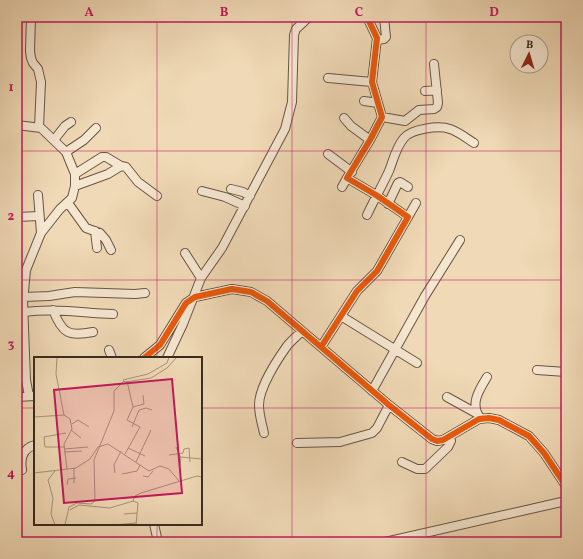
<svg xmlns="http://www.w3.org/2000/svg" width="583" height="559" font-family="Vollkorn,serif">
	<rect width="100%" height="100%" fill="#f0d9b6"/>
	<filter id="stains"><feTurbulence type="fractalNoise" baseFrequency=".005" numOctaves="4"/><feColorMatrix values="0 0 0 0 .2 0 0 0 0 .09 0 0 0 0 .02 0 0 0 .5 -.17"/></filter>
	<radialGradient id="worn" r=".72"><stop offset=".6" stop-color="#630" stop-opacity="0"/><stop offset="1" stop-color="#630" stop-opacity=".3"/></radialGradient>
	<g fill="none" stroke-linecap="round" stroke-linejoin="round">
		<defs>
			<path id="minor" d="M31,17L30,51L31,58L33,63L38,69L41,82L39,127
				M377,40L384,39L386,37L384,17
				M328,78L372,82
				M425,91L437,90
				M364,101L378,103
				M382,117L405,121L419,110L434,109L437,107L438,103L434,64
				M344,118L351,126L370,140
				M17,125L41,128L66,152L75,174V186L72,198L60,209L41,233L26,270L23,302L26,380L29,396
				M54,140L65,126L71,122
				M66,152L84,140L96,128
				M328,154L352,172
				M75,174L102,157H106L121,166L126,167L138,182L157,196
				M75,186L108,174L121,166
				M342,187L347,178
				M231,189L243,192L250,196
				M202,191L225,197L245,206
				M38,195L41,233
				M68,203L86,228L100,233L106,240L111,250
				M388,204L398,183L400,182L408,187
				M367,215C374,200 382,186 389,171C393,161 396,147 404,138C411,129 439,125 450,129C459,132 466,138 474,143
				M17,217L39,216
				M408,217L416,203
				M95,231L97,248
				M185,253L201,278
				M24,297L49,296L75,292L135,294L145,293
				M53,310C62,333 68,337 93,332
				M24,312C55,308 82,313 113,314
				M341,316L417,363
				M321,347L357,291L377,271L408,217L376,195L347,178L370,140L382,117L372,82L377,38L367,17
				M109,350L112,358
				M144,358L160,345L186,303L195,297L232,289L251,292L267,301L389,405L432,439L437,441L443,440L479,419L489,418L499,420L529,436L544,453L566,486
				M167,358L183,324L201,278L222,248L285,129L292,102L294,35L296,29L309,17
				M537,370L566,372
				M372,391L425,296L460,240
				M17,397L35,396
				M447,397L476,413
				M481,419C469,405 479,390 487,377
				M264,433C262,424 259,415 259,405C259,388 277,360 287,346C291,341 297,336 302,331
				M297,443L340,442L372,433L377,428L389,405
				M402,462L417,469H425L448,447L451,441L450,436
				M22,470C20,459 23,448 35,445
				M154,524L158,542
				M385,542L566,501"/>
		</defs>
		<use href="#minor" stroke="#675645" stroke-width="10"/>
		<use href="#minor" stroke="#f5e6d0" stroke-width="8"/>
		<defs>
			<path id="cycleway" d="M321,347L357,291L377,271L408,217L376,195L347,178L370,140L382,117L372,82L377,38L367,17
				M144,358L160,345L186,303L195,297L232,289L251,292L267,301L389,405L432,439L437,441L443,440L479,419L489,418L499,420L529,436L544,453L566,486"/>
		</defs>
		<use href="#cycleway" stroke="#f5e6d0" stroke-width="8"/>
		<use href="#cycleway" stroke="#e8590c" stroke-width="6"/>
	</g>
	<path fill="none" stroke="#c2185b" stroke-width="1" stroke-opacity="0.55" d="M157,17V358M292,17V542M426,17V542M17,151H566M17,280H566M17,408H35M201,408H566M157,524V542"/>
	<g transform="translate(34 357)">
		<rect width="168" height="168" fill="#f0d9b6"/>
		<path fill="none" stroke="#a7937a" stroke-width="1" d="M23,0L22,17L30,58M135,0L133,6L114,17L89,23L91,25L117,21L133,11L143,0M99,50L110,47L109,38M0,60L30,58L36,62L38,72L30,87L33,112M38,67L44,63L55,70M98,70L105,53L112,51L118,53M37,73L47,81M30,90H11L10,80L32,76M142,90L147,101L146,108M94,91L111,99M30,92L54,90M30,95L48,94M91,97L106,70L93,63L99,50L93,24M135,98L149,96L150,92L155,91L156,105M146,100L168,102M102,105L117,73M40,111V126M0,116L42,111L56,102L64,90L74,87L115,114L126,109L135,112L145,124M81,116L80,108L87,94M88,117L103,114L106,108M109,119L114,120L119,114M33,128L34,122L42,121M99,144L101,139L107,136L163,119L168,120M36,153L45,148L76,151L99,144L104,146L102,168M90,157L103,156M21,168L17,157L19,141L14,123L21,114M31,168L35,150L43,146L57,147L61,144L60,103L80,54V34L90,24M80,168L102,166"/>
		<path fill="#c2185b" fill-opacity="0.15" stroke="#c2185b" stroke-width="2" d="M138,22L148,136L30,146L20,33Z"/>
		<rect width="168" height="168" fill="none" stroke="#392a1f" stroke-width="2"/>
	</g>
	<rect width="583" height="559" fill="none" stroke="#f0d9b6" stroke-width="44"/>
	<g transform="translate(529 54) rotate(5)"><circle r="19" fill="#f5e6d0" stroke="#aa9b89"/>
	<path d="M0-3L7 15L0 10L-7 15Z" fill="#8f2418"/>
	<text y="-6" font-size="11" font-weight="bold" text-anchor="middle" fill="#392a1f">B</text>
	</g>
	<rect x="22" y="22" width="539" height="515" fill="none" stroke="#c2185b" stroke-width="1.5"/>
	<g font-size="13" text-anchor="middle" font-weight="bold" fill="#c2185b">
		<text x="89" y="16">A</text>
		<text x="224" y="16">B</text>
		<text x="359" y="16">C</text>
		<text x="494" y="16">D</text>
		<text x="11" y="91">1</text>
		<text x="11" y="220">2</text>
		<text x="11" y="348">3</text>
		<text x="11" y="477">4</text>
	</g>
	<rect width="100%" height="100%" filter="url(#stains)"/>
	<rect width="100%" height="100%" fill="url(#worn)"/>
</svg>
